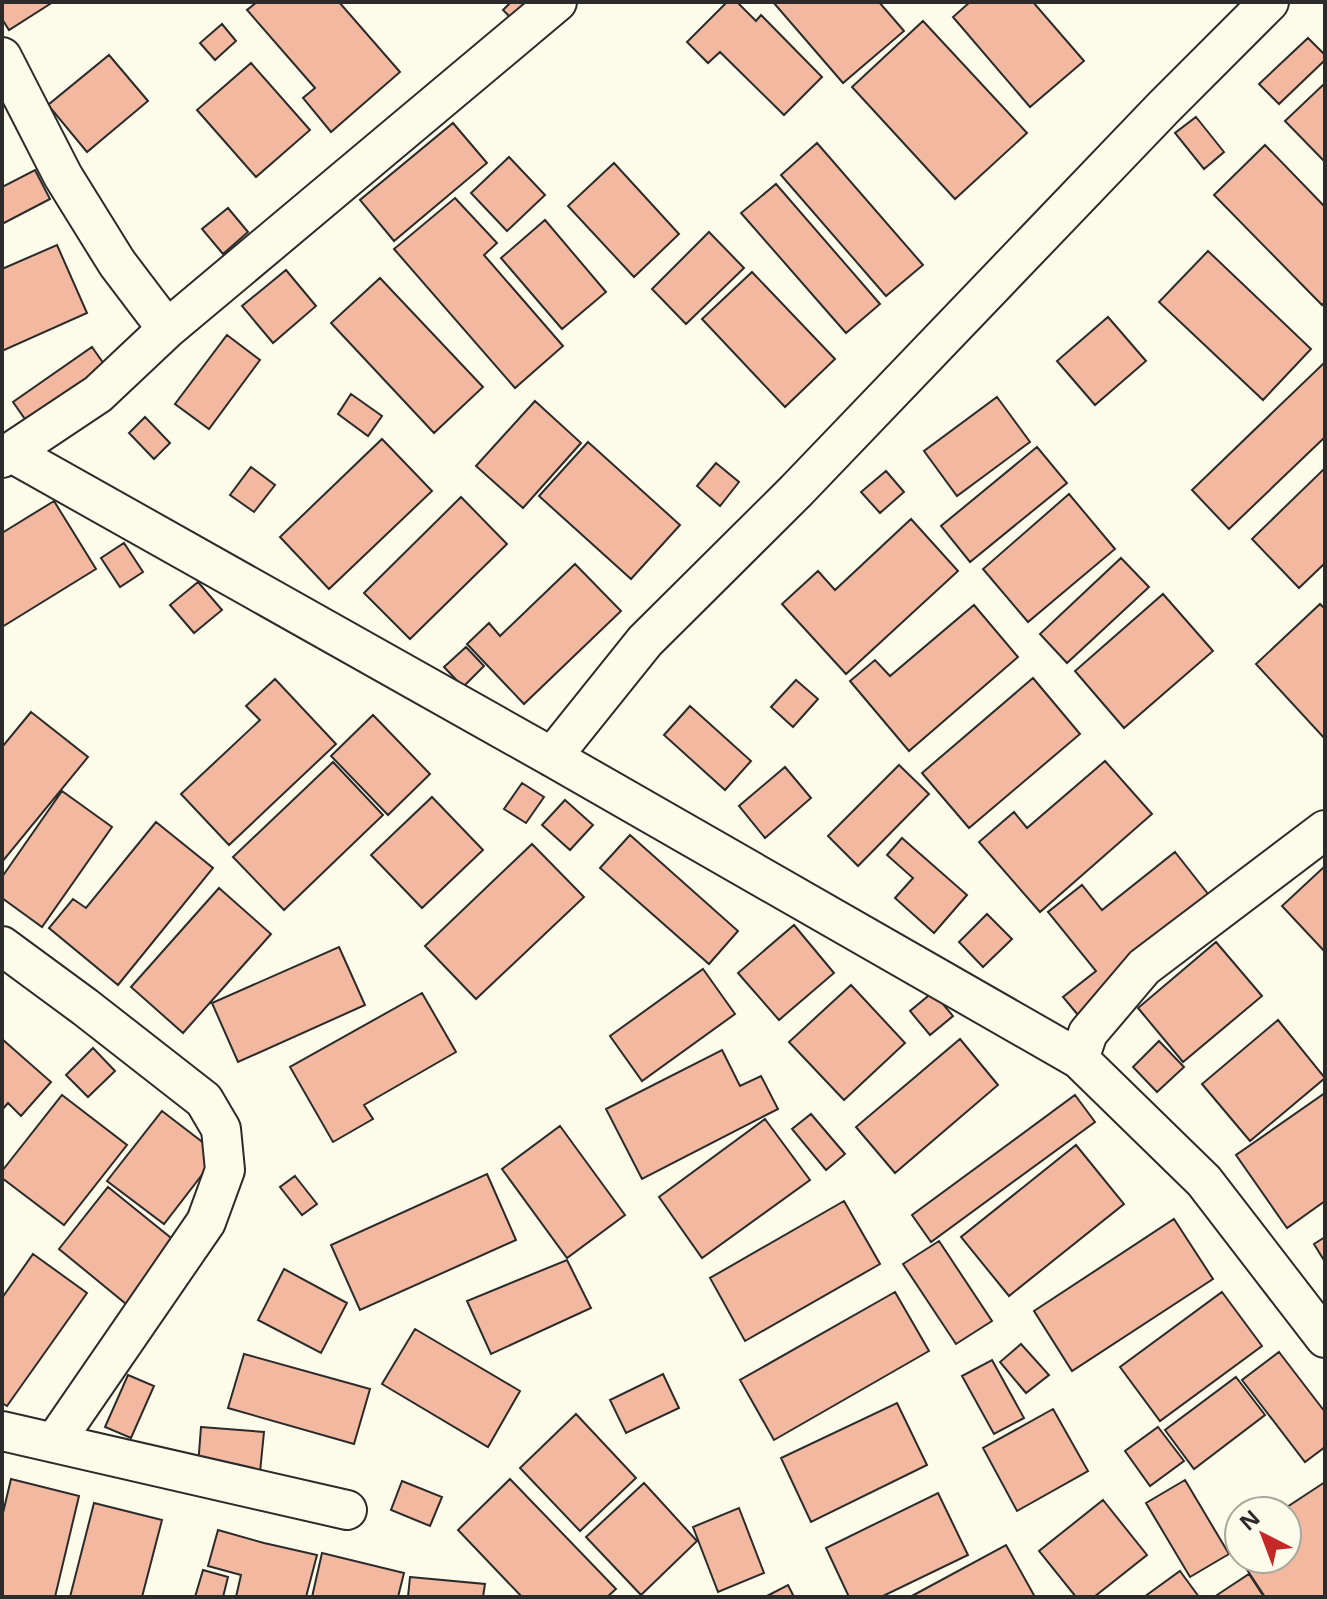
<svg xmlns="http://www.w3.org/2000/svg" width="1327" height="1599" font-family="'Noto Sans',sans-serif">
	<rect width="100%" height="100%" fill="#fdfbea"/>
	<path fill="#f2b8a0" stroke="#2b2b2b" stroke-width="2" d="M2,2H53L9,30L2,19Z
		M257,2H339L400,72L331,132L303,98L315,88L247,10Z
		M511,2H528L523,30L503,10Z
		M727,2H737L756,21L761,15L822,77L784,115L720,52L708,63L687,42Z
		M773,2H879L904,31L843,83Z
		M970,2H1033L1084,61L1030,107L953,17Z
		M923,21L1027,133L955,199L852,87Z
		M222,24L236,41L215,60L200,43Z
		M1308,38L1325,55V60L1279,104L1259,84Z
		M109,55L148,101L87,152L48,105Z
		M251,63L310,130L256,177L197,110Z
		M1325,83V162L1285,121Z
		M1196,117L1224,152L1204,169L1175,133Z
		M453,123L487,163L394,241L360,200Z
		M817,143L923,265L886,296L781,175Z
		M1265,145L1325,207V302L1322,305L1214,195Z
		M509,157L545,195L507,231L471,193Z
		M614,163L679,234L634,277L568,206Z
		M35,170L50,199L2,224V187Z
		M776,184L880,304L846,333L741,213Z
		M455,198L497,243L484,255L563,346L515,388L394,249Z
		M228,208L248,232L223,254L202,229Z
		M545,220L606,292L562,329L501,258Z
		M709,232L744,268L686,324L652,289Z
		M57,245L87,313L2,351V269Z
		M1208,251L1311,349L1263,400L1159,302Z
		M286,270L316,306L273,343L242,306Z
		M752,272L835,359L785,407L702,319Z
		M380,278L483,387L434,433L331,323Z
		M1108,317L1146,361L1095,405L1057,361Z
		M227,335L260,360L209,429L175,404Z
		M92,347L111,374L32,429L13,402Z
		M1325,362V437L1229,529L1192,490Z
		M351,394L382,416L368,436L338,414Z
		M997,397L1030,442L957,496L924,451Z
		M535,401L581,443L523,508L476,466Z
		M145,417L170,443L154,459L129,433Z
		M382,439L432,491L329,589L280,537Z
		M588,442L680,525L631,579L539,496Z
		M1037,447L1067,483L970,562L941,526Z
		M716,463L739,482L720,506L697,486Z
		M251,467L275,485L254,512L230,495Z
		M1325,468V563L1299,588L1252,539Z
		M886,471L904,492L880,513L861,492Z
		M1069,494L1115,549L1028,622L983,569Z
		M461,497L507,544L410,639L364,593Z
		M54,501L96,569L2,627V533Z
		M911,519L958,571L846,674L782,604L818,571L835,590Z
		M124,543L143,572L120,587L101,558Z
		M1121,558L1149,587L1067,663L1040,634Z
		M575,564L621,611L524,704L467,644L489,623L500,636Z
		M198,582L222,610L194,633L170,605Z
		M1163,594L1213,651L1124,728L1075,671Z
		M1320,604L1325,609V739L1256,664Z
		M974,605L1018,657L909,751L850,681L875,660L890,676Z
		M466,647L484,666L463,687L444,667Z
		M1033,678L1080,734L969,828L922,773Z
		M275,679L336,744L229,845L181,794L260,720L246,706Z
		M796,680L818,699L793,727L771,707Z
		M690,706L751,761L725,790L664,735Z
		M31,712L88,757L2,862V747Z
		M373,715L430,774L388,815L331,756Z
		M1105,761L1152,814L1040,912L979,842L1014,812L1027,828Z
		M333,762L383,815L284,910L233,857Z
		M899,765L929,794L858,866L828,836Z
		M785,767L811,798L765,838L739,806Z
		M522,783L544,797L526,823L504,809Z
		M62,791L112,827L42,927L2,898V877Z
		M432,797L483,850L422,908L371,855Z
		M565,800L593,825L570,850L542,825Z
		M156,822L213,868L118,985L49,928L73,899L86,908Z
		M630,835L738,931L709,964L600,868Z
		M902,838L967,895L934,933L895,898L913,878L887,855Z
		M532,844L584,897L476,999L425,946Z
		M1175,852L1216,904L1078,1015L1063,997L1096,971L1048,912L1082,885L1102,910Z
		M1325,866V952L1282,906Z
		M219,888L271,934L183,1033L131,987Z
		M987,914L1012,939L983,967L959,942Z
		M794,925L834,973L779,1020L738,973Z
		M1216,942L1262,996L1183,1062L1138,1008Z
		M339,947L365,1005L238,1062L212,1003Z
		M703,969L735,1014L642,1081L610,1036Z
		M851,985L905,1043L844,1100L789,1042Z
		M933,992L953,1016L930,1035L910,1011Z
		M422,993L456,1052L364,1105L373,1119L333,1142L290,1067Z
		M1278,1020L1325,1078L1250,1141L1202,1084Z
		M2,1039L51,1082L21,1116L8,1103L2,1110Z
		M960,1039L998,1085L895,1173L856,1127Z
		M1159,1041L1184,1067L1157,1092L1133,1067Z
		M93,1048L115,1071L88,1097L66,1075Z
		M722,1050L740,1086L761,1076L778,1109L642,1179L606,1109Z
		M1325,1093V1201L1287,1228L1236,1155Z
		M62,1095L127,1145L64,1225L2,1178V1171Z
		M1075,1095L1095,1122L931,1242L912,1215Z
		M162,1111L218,1154L164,1224L107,1181Z
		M811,1114L845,1154L826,1170L792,1129Z
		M765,1119L810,1180L702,1258L659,1197Z
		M560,1126L625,1215L567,1258L502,1169Z
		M1076,1145L1124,1204L1009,1296L961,1237Z
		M487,1174L516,1240L360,1310L331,1245Z
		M295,1176L317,1204L302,1215L280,1187Z
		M108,1187L181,1246L131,1308L59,1249Z
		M844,1201L880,1264L745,1341L710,1278Z
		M1174,1219L1213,1279L1072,1371L1034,1311Z
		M1325,1237V1262L1314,1244Z
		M939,1241L992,1321L956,1344L903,1264Z
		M33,1254L87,1293L7,1406L2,1403V1298Z
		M567,1260L591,1308L491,1354L467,1301Z
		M284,1269L347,1303L321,1353L258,1320Z
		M895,1292L929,1351L774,1440L740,1380Z
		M1222,1292L1262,1346L1160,1421L1120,1367Z
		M415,1329L520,1391L488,1447L382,1384Z
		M1021,1344L1049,1375L1026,1393L1000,1362Z
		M1279,1352L1325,1412V1447L1305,1462L1242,1380Z
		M244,1354L370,1389L354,1444L228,1408Z
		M992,1360L1024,1418L994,1434L962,1376Z
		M663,1374L679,1408L626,1433L610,1400Z
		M128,1375L154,1386L131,1438L105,1427Z
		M1236,1377L1265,1415L1194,1469L1165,1430Z
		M897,1403L927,1465L811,1522L781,1458Z
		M1053,1409L1088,1471L1017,1511L983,1448Z
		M576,1414L636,1478L580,1531L520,1468Z
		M201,1427L264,1432L260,1472L198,1466Z
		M1158,1427L1184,1461L1150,1486L1125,1451Z
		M11,1479L79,1496L55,1597H2V1517Z
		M510,1479L616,1589L607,1597H522L458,1530Z
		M1185,1480L1229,1554L1190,1577L1146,1503Z
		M402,1481L442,1497L430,1526L391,1510Z
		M1325,1482V1597H1265L1240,1559H1287V1511H1281Z
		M644,1483L697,1541L641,1595L586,1537Z
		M938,1493L968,1555L881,1597H849L826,1548Z
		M1103,1500L1147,1555L1094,1597H1076L1039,1551Z
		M94,1503L162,1520L142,1597H70Z
		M739,1508L764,1573L718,1592L693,1527Z
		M218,1530L264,1543L317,1555L306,1597H236L241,1575L208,1566Z
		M1239,1539V1558L1230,1545Z
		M1006,1545L1035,1597H910Z
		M322,1553L404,1573L398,1597H312Z
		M203,1570L228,1577L223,1597H195Z
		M1180,1571L1199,1597H1144Z
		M1249,1574L1264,1597H1218L1217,1595Z
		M410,1577L485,1584L483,1597H408Z
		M788,1585L794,1597H765Z"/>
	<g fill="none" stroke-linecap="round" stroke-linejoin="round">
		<defs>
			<path id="minor" d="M2,57L63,176L117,263L167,329
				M10,452L552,757L1079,1059L1204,1181L1325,1338
				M2,458L98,394L167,329L557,2
				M552,757L645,641L796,491L1163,108L1269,2
				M2,946L85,1007L204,1100L221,1129L225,1170L206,1222L54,1443
				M1079,1059L1088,1033L1144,967L1325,830
				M2,1431L347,1510"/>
		</defs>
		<use href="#minor" stroke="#2b2b2b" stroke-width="42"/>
		<use href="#minor" stroke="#fdfbea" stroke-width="38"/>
	</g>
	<rect width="1327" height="1599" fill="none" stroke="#2b2b2b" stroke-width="8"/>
	<g transform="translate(1263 1535) rotate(318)"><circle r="38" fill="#fdfbea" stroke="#a9a89e" stroke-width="2"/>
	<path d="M0-6L14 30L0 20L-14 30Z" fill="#c62828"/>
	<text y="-12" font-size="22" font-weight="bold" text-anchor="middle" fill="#2b2b2b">N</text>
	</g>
</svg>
